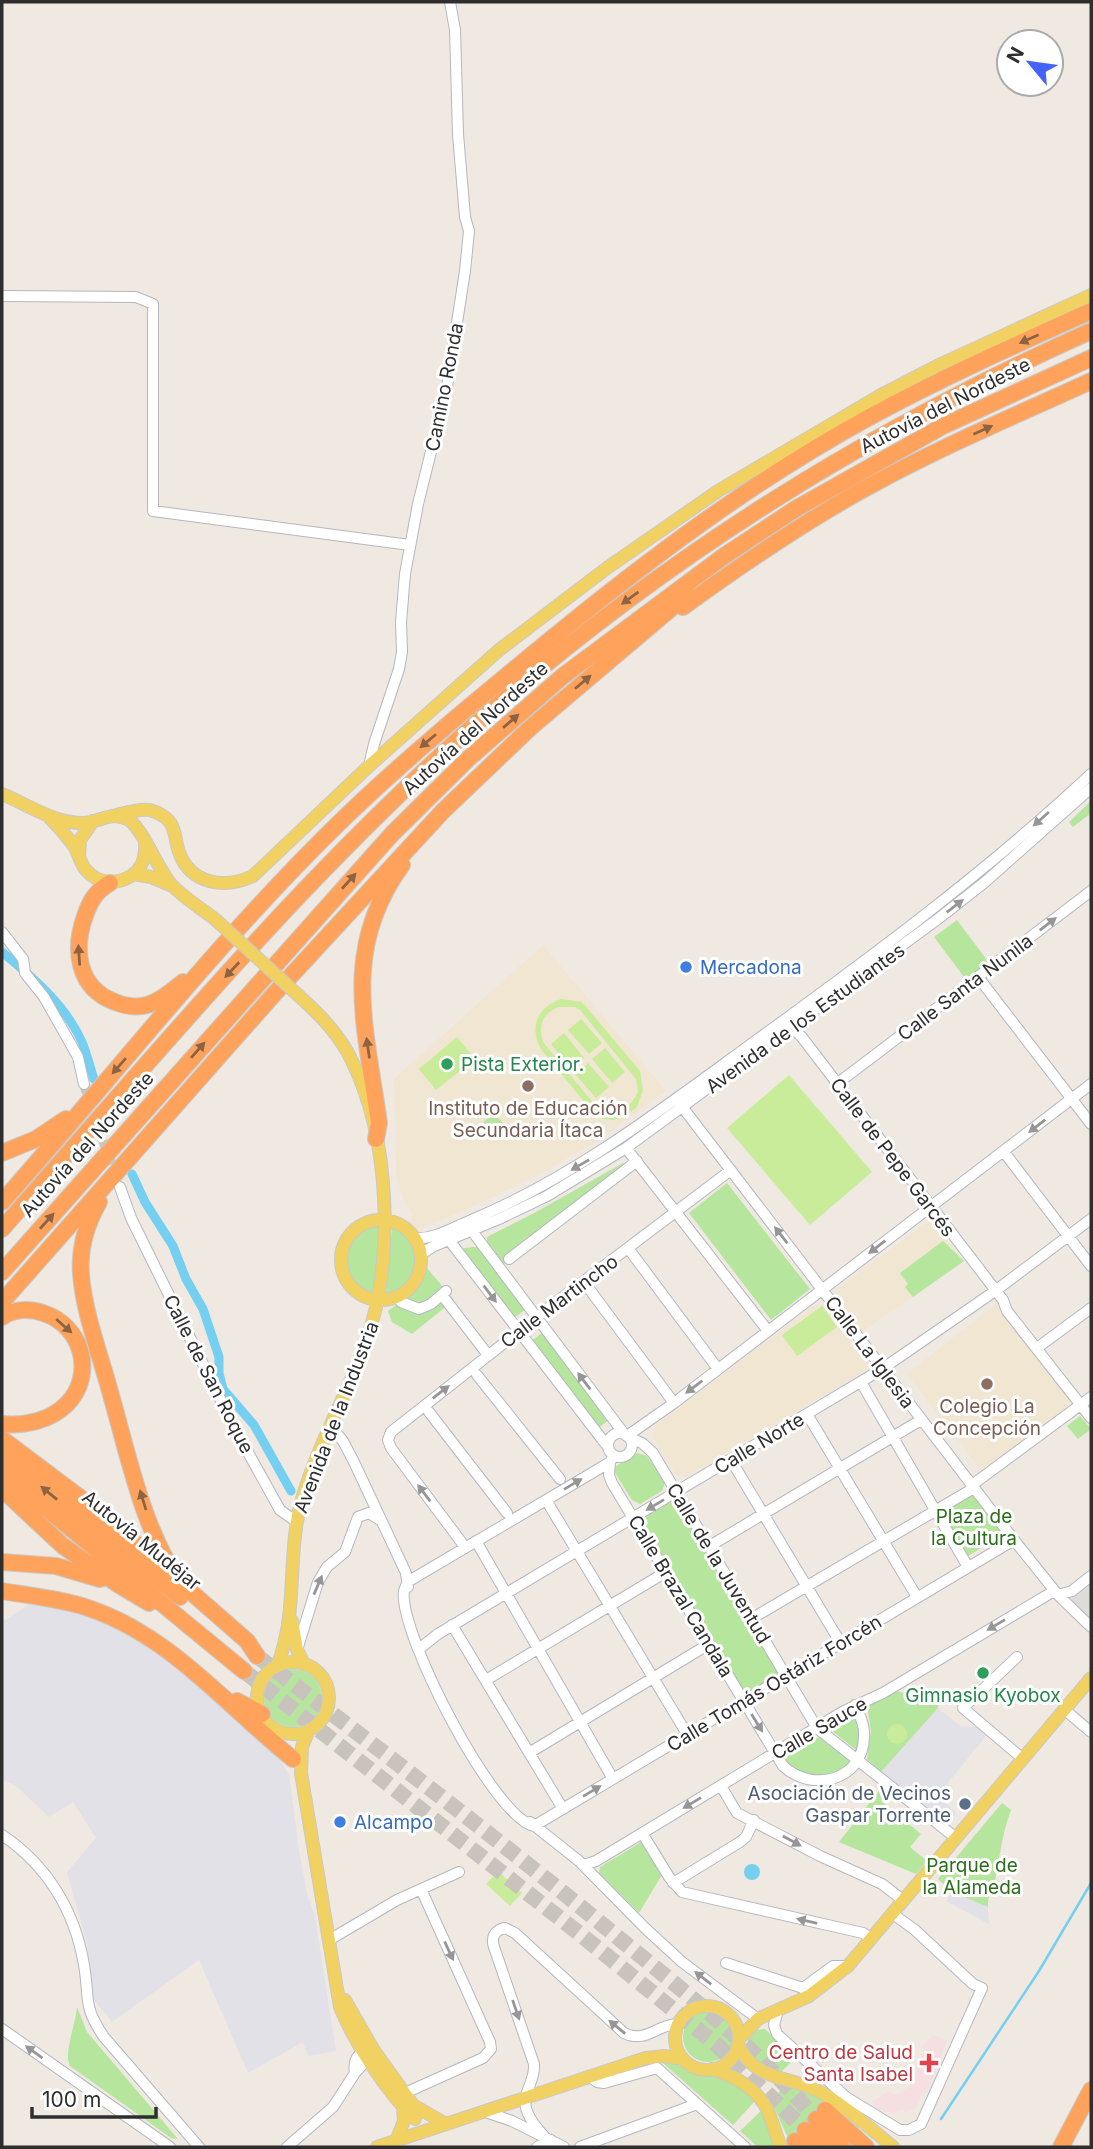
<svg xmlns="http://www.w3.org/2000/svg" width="1093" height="2149" font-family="Inter,sans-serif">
	<rect width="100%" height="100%" fill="#efe9e1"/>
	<path fill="#e3e1e8" d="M32,1602L61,1605L122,1628L216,1700L262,1738L280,1760L289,1774L299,1849L307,1894L315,1916L336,2051L308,2056L303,2042L248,2073L199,1960L112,2022L92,1998L87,1944L67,1872L96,1838L73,1802L49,1817L15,1785L2,1780V1619L6,1620Z
		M938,1708L960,1726L977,1727L987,1735L937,1796L957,1813L947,1825L881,1772Z
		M952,1892L988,1907L989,1924L946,1901Z"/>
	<path fill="#f0e6d1" d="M543,945L666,1091L599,1140L544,1172L461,1212L415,1230L409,1224L413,1215L403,1199L396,1174L394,1079Z
		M925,1223L934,1224L964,1261L862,1332L835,1299L838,1289Z
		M1000,1301L1075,1403L981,1470L907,1374Z
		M825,1305L871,1367L685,1477L676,1475L653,1437L654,1427L813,1306Z"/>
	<path fill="#f5dfe0" d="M933,2035L947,2040L927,2093L923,2092L915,2109L905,2113L903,2109L892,2114L878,2108L872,2102L888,2091L894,2094H899L910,2086L925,2049L921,2047Z"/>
	<path fill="#b6e59e" d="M1091,801V813L1073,827L1069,822Z
		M957,920L990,964L967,981L934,937Z
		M482 1128a11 11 0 1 1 22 0a11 11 0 1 1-22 0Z
		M623,1163L628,1168L503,1264L487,1242V1237L536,1212Z
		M727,1183L810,1289L771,1320L689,1213Z
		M376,1225L378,1226C378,1248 380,1277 370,1296C333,1280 336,1233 376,1225Z
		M392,1227C426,1243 421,1285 387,1297L386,1295Z
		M943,1241L964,1261L913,1297L905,1287L908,1284L900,1273Z
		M482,1246L529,1307L511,1320L457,1249Z
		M427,1268L454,1300L412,1334L392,1322L388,1311L418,1289Z
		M543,1332L610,1419L597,1429L530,1342Z
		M1080,1416L1091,1429L1078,1439L1067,1426Z
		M638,1453L647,1456L665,1482L662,1491L640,1504L632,1500L614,1471L616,1466Z
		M973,1493L1005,1533L968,1556L942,1512Z
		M675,1499L781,1674L744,1695L641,1520Z
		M264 1698a29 29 0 1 1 58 0a29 29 0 1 1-58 0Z
		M896,1691L939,1702L938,1708L881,1772L867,1759L871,1731L867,1705Z
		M854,1715L861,1734L856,1750L831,1730Z
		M819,1737L848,1759L850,1762L848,1765C819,1783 808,1780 783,1759Z
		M882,1787L888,1791L881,1801L921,1834L910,1847L927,1861L916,1874L839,1842Z
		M1002,1803L1011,1810C1002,1833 1000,1857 995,1881C992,1893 988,1892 988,1907L952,1892L938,1879Z
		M643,1841L663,1873L639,1913L599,1873L600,1867Z
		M77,2007L87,2032L178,2139L171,2138L70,2066C63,2053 76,2024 77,2007Z
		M683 2037a25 25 0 1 1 50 0a25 25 0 1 1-50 0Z
		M765,2029L796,2057L781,2072L756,2062L748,2050V2037L754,2030Z
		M663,2063C678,2062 687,2070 701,2074C722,2079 742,2082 755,2101L733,2125Z
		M785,2086L815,2096L830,2106L791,2145L771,2100Z
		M762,2110L776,2147H758L740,2131Z"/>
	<path fill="#c9ec9a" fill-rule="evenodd" d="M561,999L582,1002L640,1071L643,1090L637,1107L625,1116L613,1120L604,1119L595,1115L541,1049C529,1028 537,1007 561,999ZM558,1007H575L580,1010L636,1079L638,1091C632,1108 616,1117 599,1110L543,1042C538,1026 542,1014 558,1007Z
		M581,1019L602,1043L589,1054L568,1030Z
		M564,1033L584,1058L571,1069L551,1044Z
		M457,1037L475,1059L436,1090L419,1069Z
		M605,1048L625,1072L612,1083L592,1059Z
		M588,1063L609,1087L596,1098L575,1074Z
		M789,1075L872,1172L810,1225L727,1128Z
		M822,1306L837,1327L797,1356L782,1335Z
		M887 1734a10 10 0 1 1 20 0a10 10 0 1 1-20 0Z
		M498,1871L522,1893L510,1906L486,1884Z"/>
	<path fill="#dfdcd8" d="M1091,1581V1624L1071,1605L1072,1595Z"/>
	<path fill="#75cff0" d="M744 1872a8 8 0 1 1 16 0a8 8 0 1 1-16 0Z"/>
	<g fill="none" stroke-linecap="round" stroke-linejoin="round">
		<path stroke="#75cff0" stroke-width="2.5" d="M941,2119L1039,1971L1091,1883"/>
		<path stroke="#75cff0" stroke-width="9" d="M2,952C33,978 65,1004 82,1042C87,1054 90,1067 94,1079
			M132,1174L145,1202L173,1246L186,1279L203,1309L219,1357V1373L223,1389L254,1425L291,1491"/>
		<path stroke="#c8c4bd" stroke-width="10" stroke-dasharray="10 5" stroke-linecap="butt" d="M84,1084L116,1177"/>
		<path stroke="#c8c4bd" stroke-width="16" stroke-dasharray="16 8" stroke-linecap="butt" d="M257,1656C379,1750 503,1842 621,1940C690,1996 759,2051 816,2119
			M244,1671L580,1934L718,2046L805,2130"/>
		<defs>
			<path id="minor" d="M2,296L136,297L153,304V511L410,545
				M369,766L374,744L399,669L402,652L401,622L405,574L418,504L447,387L465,271L469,231L465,217L458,134L455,30L450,2
				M2,932L23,959L25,973L44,997L78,1057L84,1084
				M978,977L1091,1124
				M788,1030L795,1031L801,1036L1003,1300L1007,1311L1091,1418
				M838,1083L1091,891
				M680,1104L1014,1540L1058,1595L1091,1627
				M626,1148L768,1331
				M1004,1152L1091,1266
				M120,1187L131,1218L235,1429L280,1510L297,1522
				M472,1231L625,1435
				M414,1238C433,1240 452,1228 469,1221C571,1179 658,1112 747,1047C866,961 984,874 1091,774
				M449,1240L608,1447
				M628,1248L718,1369
				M420,1255L432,1247L499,1219L547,1196L626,1148L938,919L985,882L1091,788
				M509,1259L637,1161
				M584,1282L674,1403
				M442,1295L488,1355
				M401,1302L419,1309L431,1304L446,1291
				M1037,1348L1091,1308
				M477,1375L560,1479
				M861,1382L968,1567
				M429,1412L507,1513
				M807,1414L917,1597
				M330,1426L343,1441L354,1462L406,1573L408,1587
				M608 1445a12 12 0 1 1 24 0a12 12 0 1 1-24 0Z
				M627,1436L674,1403L1091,1084
				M628,1437L642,1443L653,1453L817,1728L956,1838
				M731,1460L840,1642
				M610,1462L609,1475L612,1483L783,1766C812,1793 863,1781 864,1737C865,1725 860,1716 855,1705
				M972,1485L1091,1397
				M546,1500L687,1734
				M476,1541L613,1779
				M465,1547L391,1448L388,1440L391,1432L551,1306L731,1170
				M708,1547L921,1420
				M409,1581C406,1585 405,1587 404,1591C398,1632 494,1818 534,1826L1014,1540
				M409,1581L597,1470L610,1462L614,1455
				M1058,1595L1072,1591L1091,1576
				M751,1619L974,1488
				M452,1625L563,1809
				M419,1649L438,1634L882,1369L995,1291L1091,1219
				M297,1650L318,1582L327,1567L345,1552L358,1517L369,1513L380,1520
				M1017,1657L963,1708L1023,1759
				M486,1680L666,1572
				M1065,1710L1091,1732
				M529,1753L709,1644
				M721,1786L737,1813L820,1856L882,1884L904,1901
				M530,1822L579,1861L645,1928L682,1962L758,2019
				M642,1833L669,1877L682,1892L863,1933L872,1939
				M2,1835C47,1865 75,1911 84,1965C90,1999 82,2005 104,2037L199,2147
				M584,1865L596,1861L844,1711L883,1693L1054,1591
				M673,1883L740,1842L746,1837L754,1820
				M329,1940L397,1900L459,1872
				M726,1963L803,1988L809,1996
				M803,1988L833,1966H848
				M778,2010L774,2025L777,2034L846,2097L900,2130H909L921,2124L982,1988L973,1984L915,1930L893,1914
				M2,2029L170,2147
				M355,2073C353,2061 357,2052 370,2049
				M589,2076L597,2082L604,2083L657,2068L745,2147
				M405,2093L483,2058L491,2049L490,2042L421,1889
				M483,2111L512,2121L564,2147
				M544,2136C535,2126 522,2111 526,2096C529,2084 535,2077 534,2064L494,1947C491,1938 494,1930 505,1928L515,1933L624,2033C646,2044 657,2024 678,2024
				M287,2147L333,2107L355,2073L372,2054
				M537,2147L551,2140
				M580,2147L697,2104"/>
			<path id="major" d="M2,794C27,804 53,823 82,823C99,823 111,810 129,820C142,828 157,867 170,883C182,897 201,908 216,920
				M112,816C123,814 138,808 150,810C158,812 169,818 172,826C176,834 176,844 179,852C191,885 225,889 253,876L369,766L499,650L607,568L718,491L881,395L939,365L1091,295
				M49,817C58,826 66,835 74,846C79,854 80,863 86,870C98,884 116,885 131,876C142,869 146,856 145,843
				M79,856L80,840L93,821
				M134,874L151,877L170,885
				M341 1260a40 40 0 1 1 80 0a40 40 0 1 1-80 0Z
				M292,1621L297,1650L304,1664
				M257 1698a36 36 0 1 1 72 0a36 36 0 1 1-72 0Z
				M277,1666C299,1612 286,1554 302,1499C318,1444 347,1395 366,1342C395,1260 390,1139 352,1061C340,1035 320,1015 299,996
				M309,1730L302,1747L301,1773L340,2007C354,2042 387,2092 414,2118
				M345,2000L373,2049L413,2105L415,2119
				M675 2038a32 32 0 1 1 64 0a32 32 0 1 1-64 0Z
				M739,2039L758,2019L809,1996L848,1966L1091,1678
				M738,2046C760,2085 791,2074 824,2094C849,2109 871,2129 893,2147
				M712,2069C735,2076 757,2088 768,2111C773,2123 776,2135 781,2147
				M413,2105L446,2124
				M396,2141L404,2121L403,2108
				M377,2147L646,2058L664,2056L683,2059"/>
			<path id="highway" d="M683,607C745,562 808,519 875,483C945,445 1019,414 1091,381
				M110,883C96,891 90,901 85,916C73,949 77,988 115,1002C125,1006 136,1008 147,1005C160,1001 172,991 183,982
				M376,1139L379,1123C366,1028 340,950 402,865
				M2,1153L36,1139L66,1119
				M2,1202C114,1076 218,941 339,823C406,758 478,699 550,640C649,559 753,481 866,419C939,379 1015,345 1091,311
				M99,1202C87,1223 79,1248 81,1274C84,1313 99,1351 109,1388C128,1453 142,1529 181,1584
				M2,1229C158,1052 310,868 488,713C671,553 870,430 1091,331
				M2,1272L392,834L468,759L563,676L724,556L797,508L943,426L1091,358
				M2,1302L275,993L443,811L530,728L687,595
				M2,1317C14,1309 30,1308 43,1313C82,1325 96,1374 67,1404C50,1421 25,1426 2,1424
				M2,1439L103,1515L247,1641L257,1656
				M2,1455L180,1597
				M2,1472L244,1671
				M2,1489L63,1546L119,1585L149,1603
				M2,1562L56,1566L100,1579
				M2,1591C31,1596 63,1599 91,1609C172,1637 228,1707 293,1759
				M237,1701L262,1714
				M825,2110L866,2147
				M816,2119L842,2147
				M805,2130L821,2147
				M795,2141L800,2147
				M1061,2147L1091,2090"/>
		</defs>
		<use href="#minor" stroke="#b4b7c1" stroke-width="12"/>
		<use href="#major" stroke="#c9c9c9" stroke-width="14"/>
		<use href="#highway" stroke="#c9c9c9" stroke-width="18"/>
		<use href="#minor" stroke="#fff" stroke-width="10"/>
		<use href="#major" stroke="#f2d163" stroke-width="12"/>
		<use href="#highway" stroke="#ffa35c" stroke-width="16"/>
		<defs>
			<path id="major-bridge" d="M216,920L299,996"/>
		</defs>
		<use href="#major-bridge" stroke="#c9c9c9" stroke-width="14" stroke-linecap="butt"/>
		<use href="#major-bridge" stroke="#f2d163" stroke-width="12"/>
	</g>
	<defs><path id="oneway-solid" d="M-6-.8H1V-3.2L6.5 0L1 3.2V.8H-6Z" transform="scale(1.75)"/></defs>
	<g fill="#8c6343">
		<use href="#oneway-solid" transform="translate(1029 339) rotate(156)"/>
		<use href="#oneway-solid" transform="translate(983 430) rotate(-24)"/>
		<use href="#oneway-solid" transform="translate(630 598) rotate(144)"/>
		<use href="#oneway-solid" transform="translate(583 682) rotate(-40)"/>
		<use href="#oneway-solid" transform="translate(511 721) rotate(-41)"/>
		<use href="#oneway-solid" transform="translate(428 741) rotate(140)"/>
		<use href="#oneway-solid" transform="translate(349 881) rotate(-48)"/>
		<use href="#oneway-solid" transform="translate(79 955) rotate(-94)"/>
		<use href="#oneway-solid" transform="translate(232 970) rotate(133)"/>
		<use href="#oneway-solid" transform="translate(368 1048) rotate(-98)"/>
		<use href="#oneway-solid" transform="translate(198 1050) rotate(-49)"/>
		<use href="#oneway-solid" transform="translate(119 1066) rotate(131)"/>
		<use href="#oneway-solid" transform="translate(47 1221) rotate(-48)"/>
		<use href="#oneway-solid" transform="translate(64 1326) rotate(42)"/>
		<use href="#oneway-solid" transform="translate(49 1493) rotate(-141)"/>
		<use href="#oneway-solid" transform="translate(143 1500) rotate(-107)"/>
	</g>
	<g fill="#969696">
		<use href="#oneway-solid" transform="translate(1041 819) rotate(138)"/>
		<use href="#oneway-solid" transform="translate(955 906) rotate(-38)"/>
		<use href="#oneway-solid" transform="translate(1048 924) rotate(-38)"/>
		<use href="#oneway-solid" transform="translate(1037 1126) rotate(142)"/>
		<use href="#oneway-solid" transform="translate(580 1165) rotate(150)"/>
		<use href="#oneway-solid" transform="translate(781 1235) rotate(-128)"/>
		<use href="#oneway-solid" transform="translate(877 1247) rotate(142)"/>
		<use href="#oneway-solid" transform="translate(490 1294) rotate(53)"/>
		<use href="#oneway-solid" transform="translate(584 1381) rotate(-127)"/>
		<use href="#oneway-solid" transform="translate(694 1387) rotate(143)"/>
		<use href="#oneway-solid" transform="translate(441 1392) rotate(-38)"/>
		<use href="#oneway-solid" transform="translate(573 1484) rotate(-31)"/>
		<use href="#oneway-solid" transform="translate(424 1493) rotate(-127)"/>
		<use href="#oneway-solid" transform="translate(655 1505) rotate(149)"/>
		<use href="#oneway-solid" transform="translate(318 1585) rotate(-67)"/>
		<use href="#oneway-solid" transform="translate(996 1625) rotate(149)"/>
		<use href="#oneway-solid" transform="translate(757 1723) rotate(58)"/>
		<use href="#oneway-solid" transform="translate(592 1791) rotate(-31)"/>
		<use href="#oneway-solid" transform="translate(692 1803) rotate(149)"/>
		<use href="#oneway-solid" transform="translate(792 1841) rotate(29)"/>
		<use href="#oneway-solid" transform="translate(807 1921) rotate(-167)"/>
		<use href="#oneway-solid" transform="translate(449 1951) rotate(65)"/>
		<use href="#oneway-solid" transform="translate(703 1978) rotate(-142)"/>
		<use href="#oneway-solid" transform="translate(516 2010) rotate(71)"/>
		<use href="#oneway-solid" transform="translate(617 2027) rotate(-141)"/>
		<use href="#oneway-solid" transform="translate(34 2052) rotate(-144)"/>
	</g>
	<g fill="#3f7fe0" stroke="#fff" stroke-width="2.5">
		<circle cx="686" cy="967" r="7"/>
		<circle cx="340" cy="1822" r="7"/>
	</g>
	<g fill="#2e9e5b" stroke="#fff" stroke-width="2.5">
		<circle cx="447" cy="1064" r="7"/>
		<circle cx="983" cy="1673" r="7"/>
	</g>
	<g fill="#8d6e63" stroke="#fff" stroke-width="2.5">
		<circle cx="528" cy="1086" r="7"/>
		<circle cx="987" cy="1384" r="7"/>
	</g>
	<circle fill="#5c6f8a" stroke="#fff" stroke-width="2.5" cx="965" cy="1804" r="7"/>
	<path fill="#e0444e" stroke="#fff" stroke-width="2.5" d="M925.5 2052.5h7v7h7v7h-7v7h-7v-7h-7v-7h7z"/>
	<g text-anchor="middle" stroke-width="6" stroke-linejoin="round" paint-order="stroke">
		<g font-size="19" fill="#2e2e2e" stroke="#fff">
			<text transform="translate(444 387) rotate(-79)" y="7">Camino Ronda</text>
			<text transform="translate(945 405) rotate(-27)" y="7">Autovía del Nordeste</text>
			<text transform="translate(475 728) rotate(-42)" y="7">Autovía del Nordeste</text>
			<text transform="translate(965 987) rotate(-37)" y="7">Calle Santa Nunila</text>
			<text transform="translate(805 1018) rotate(-36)" y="7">Avenida de los Estudiantes</text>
			<text transform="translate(87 1144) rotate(-48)" y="7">Autovía del Nordeste</text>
			<text transform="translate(893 1157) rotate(53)" y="7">Calle de Pepe Garcés</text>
			<text transform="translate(559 1301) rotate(-37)" y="7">Calle Martincho</text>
			<text transform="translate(870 1352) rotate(53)" y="7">Calle La Iglesia</text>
			<text transform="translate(209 1374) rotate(63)" y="7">Calle de San Roque</text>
			<text transform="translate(336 1417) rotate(-69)" y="7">Avenida de la Industria</text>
			<text transform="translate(759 1443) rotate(-31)" y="7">Calle Norte</text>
			<text transform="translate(142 1540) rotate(39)" y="7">Autovía Mudéjar</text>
			<text transform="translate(719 1563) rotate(59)" y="7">Calle de la Juventud</text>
			<text transform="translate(681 1596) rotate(59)" y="7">Calle Brazal Candala</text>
			<text transform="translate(774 1683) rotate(-31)" y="7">Calle Tomás Ostáriz Forcén</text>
			<text transform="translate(819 1728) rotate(-30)" y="7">Calle Sauce</text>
		</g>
		<g font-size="19" fill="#366cbe" stroke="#fff" text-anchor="start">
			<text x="700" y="974">Mercadona</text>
			<text x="354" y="1829">Alcampo</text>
		</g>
		<g font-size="19" fill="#27864d" stroke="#fff" text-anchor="start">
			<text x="461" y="1071">Pista Exterior.</text>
			<text x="983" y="1702" text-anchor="middle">Gimnasio Kyobox</text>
		</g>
		<g font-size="19" fill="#785e54" stroke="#fff">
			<text x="528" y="1115">Instituto de Educación<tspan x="528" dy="22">Secundaria Ítaca</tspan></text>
			<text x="987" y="1413">Colegio La<tspan x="987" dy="22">Concepción</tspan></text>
		</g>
		<g font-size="19" fill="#2c6e1b" stroke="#fff">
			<text x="974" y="1523">Plaza de<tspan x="974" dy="22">la Cultura</tspan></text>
			<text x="972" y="1872">Parque de<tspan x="972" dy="22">la Alameda</tspan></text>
		</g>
		<g font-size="19" fill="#4e5e75" stroke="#fff" text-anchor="end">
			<text x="951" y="1800">Asociación de Vecinos<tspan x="951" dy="22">Gaspar Torrente</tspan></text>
		</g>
		<g font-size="19" fill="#be3a42" stroke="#fff" text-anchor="end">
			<text x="913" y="2059">Centro de Salud<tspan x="913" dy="22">Santa Isabel</tspan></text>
		</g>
	</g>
	<rect width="1093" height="2149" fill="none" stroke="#2e2e2e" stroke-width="7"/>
	<g transform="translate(1030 63) rotate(299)"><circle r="33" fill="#ffffff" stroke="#ababab" stroke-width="2"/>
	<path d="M0-5L12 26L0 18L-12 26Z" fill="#4264fb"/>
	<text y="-10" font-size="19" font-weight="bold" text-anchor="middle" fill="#2e2e2e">N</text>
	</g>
	<path d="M32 2107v10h124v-10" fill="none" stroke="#2e2e2e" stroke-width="3.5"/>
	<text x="42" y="2107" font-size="21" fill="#2e2e2e" stroke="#ffffff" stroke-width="5" paint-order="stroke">100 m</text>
</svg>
